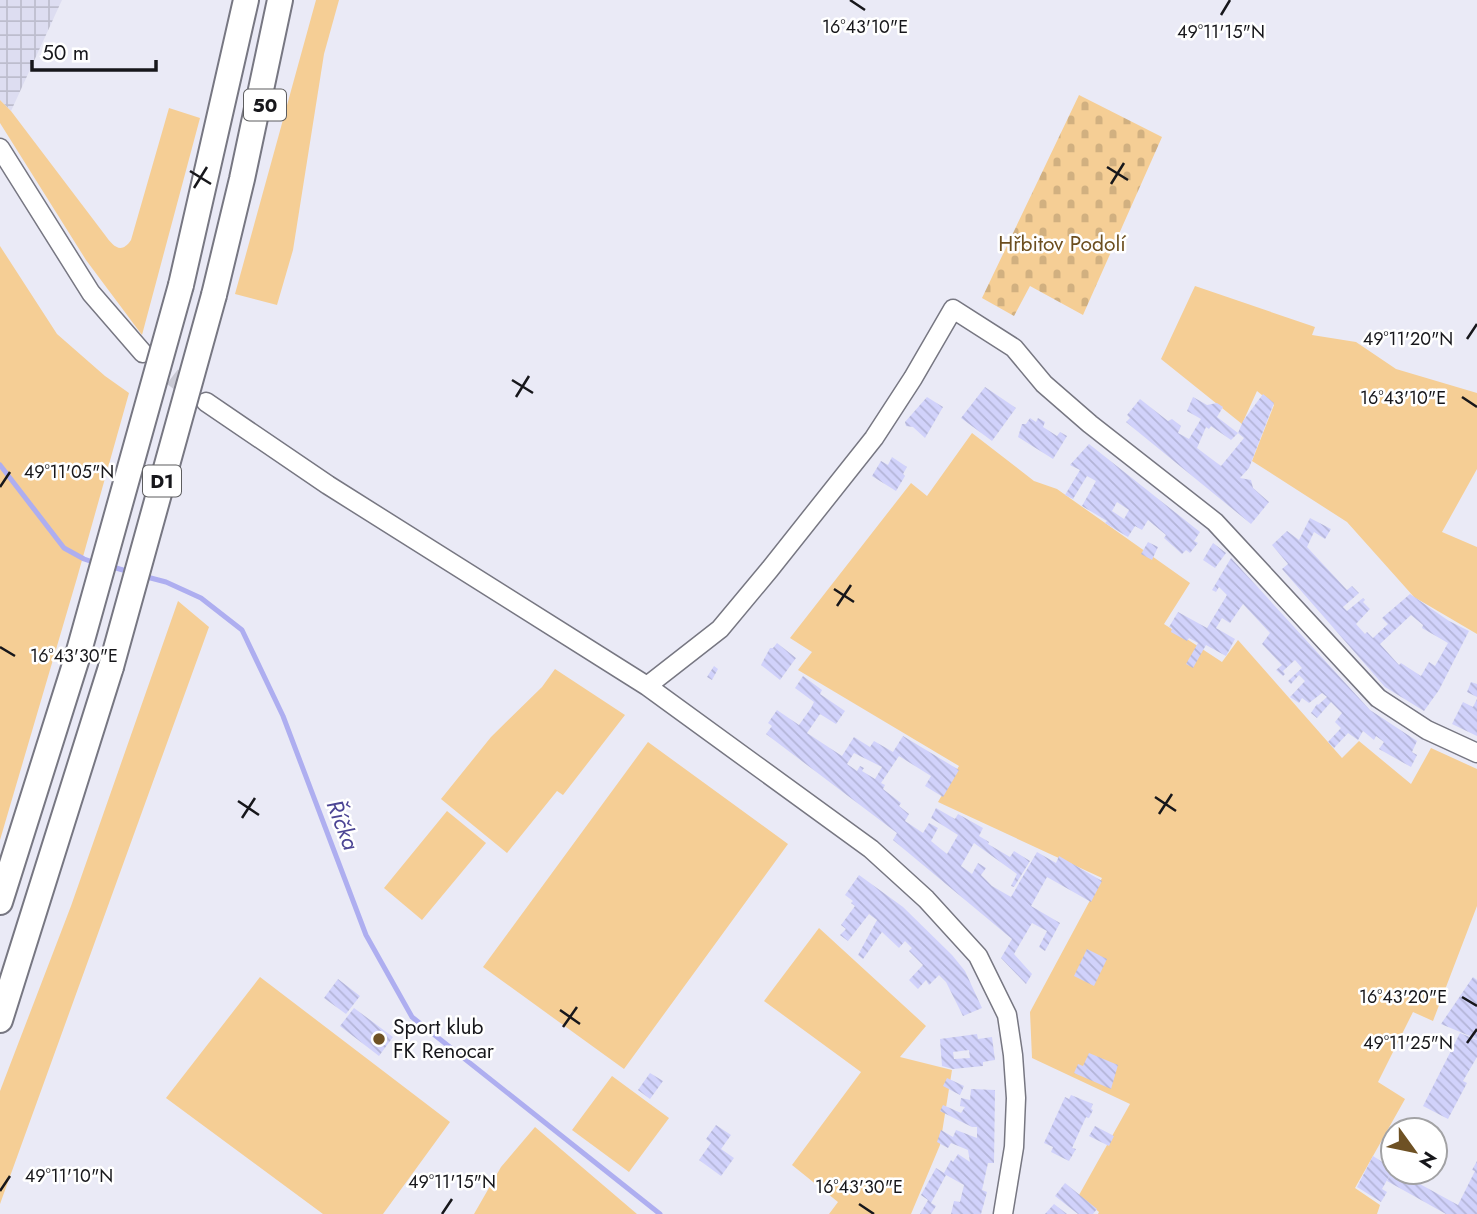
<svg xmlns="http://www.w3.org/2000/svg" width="1477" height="1214" font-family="Jost,sans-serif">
	<defs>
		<pattern id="industrial-grid" width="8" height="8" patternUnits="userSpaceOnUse" patternTransform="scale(1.75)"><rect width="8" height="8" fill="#ddddf1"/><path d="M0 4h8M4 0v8" fill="none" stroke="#bdbdce"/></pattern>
		<pattern id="cemetery-stones" width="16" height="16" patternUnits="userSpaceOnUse" patternTransform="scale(1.75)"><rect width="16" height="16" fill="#f5ce95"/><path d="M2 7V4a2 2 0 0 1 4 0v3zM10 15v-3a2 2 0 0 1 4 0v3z" fill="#d1b080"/></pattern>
		<pattern id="building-back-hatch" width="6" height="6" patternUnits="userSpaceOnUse" patternTransform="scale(1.75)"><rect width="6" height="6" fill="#d1d2fb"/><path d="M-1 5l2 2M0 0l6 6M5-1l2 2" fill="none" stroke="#b3b4d7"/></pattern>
	</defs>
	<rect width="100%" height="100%" fill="#eaeaf6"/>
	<path fill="url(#industrial-grid)" d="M0,0H62L11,111L0,100Z"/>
	<path fill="#f5ce95" d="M316,0H339L324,54L293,250L277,305L235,294Z
		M0,100L11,111L105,235C113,246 121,255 131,240L169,108L200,118L142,335L86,260L0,123Z
		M0,246L57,334L105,376L129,393L77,578L0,840Z
		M1195,286L1315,327L1312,335L1356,342L1396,369L1477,393V469L1442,532L1477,547V634L1414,597L1347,522L1252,461L1274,405L1257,391L1242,424L1161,359Z
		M972,433L1034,481L1057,489L1190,583L1164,624L1222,662L1238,640L1342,758L1359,741L1411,784L1431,748L1477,769V906L1433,1021L1413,1012L1378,1082L1405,1099L1355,1188L1380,1205L1377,1214H1098L1099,1212L1079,1195L1130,1104L1032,1058L1030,1012L1102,878L938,802L959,766L798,670L812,652L790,638L911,483L927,496Z
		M178,601L209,627L0,1204V1091L71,906Z
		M555,669L625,715L563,795L557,791L507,853L441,799L491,737L542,687Z
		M648,742L788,844L624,1069L483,967Z
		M447,811L486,843L422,920L384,888Z
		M819,928L926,1026L900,1057L952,1070L940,1145L911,1214H829L838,1202L792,1165L861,1072L764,1001Z
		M260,977L450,1122L383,1214H323L166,1098Z
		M612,1076L669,1118L629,1172L572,1130Z
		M535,1127L637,1214H474L501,1167Z"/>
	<path fill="url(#cemetery-stones)" d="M1079,95L1162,137L1083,315L1030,286L1014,316L982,298Z"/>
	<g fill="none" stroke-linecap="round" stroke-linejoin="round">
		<path stroke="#aeaef0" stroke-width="5" d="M0,465L64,548L84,559L96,563
			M109,566L130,572
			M143,576L166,582L201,598L242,630L283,716L366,935L412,1017L660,1214"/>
	</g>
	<path fill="url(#building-back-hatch)" fill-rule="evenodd" d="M985,387L1016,408L992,441L961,418Z
		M1263,394L1274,403L1249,468L1240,478L1251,480L1253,488L1269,502L1251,524L1126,422L1130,418L1127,415L1140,399L1168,421L1172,419L1181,426L1178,433L1189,439L1201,419L1187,411L1193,397L1207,405L1217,403L1223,407L1217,417L1238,433L1231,440L1211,426L1209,429L1206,427L1197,448L1221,466L1244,438L1238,433L1243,421Z
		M927,397L943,407L925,438L913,427L906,426L905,422Z
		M1030,418L1036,422L1038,418L1045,422L1043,427L1057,436L1060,432L1067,436L1053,459L1018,437L1022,424H1026Z
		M1089,444L1200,532L1194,541L1198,543L1190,553L1186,550L1182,554L1164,538L1166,535L1148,520L1142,530L1135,526L1128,537L1105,523L1107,521L1082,506L1096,481L1087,476L1073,499L1065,495L1080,470L1070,465ZM1117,502L1129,510L1124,519L1112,511Z
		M892,457L907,467L903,474L905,476L896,491L872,476L881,461L888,465Z
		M1310,518L1331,529L1325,539L1314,532L1307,547L1347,590L1352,586L1359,593L1343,607L1347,611L1363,598L1365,600L1363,602L1370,609L1356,624L1365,634L1367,632L1373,638L1388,624L1382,618L1410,594L1449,621L1469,631L1439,690L1424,711L1385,687L1282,569L1288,564L1272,545L1287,531L1299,540ZM1411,615L1423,625L1422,628L1448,643L1435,666L1429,662L1421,676L1401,663L1399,665L1380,644Z
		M1148,542L1158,547L1152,560L1141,554Z
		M1213,543L1226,553L1215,568L1203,560Z
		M1231,558L1370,710L1417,741L1412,752L1417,755L1411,767L1379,749L1384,742L1376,736L1374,740L1363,731L1358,740L1348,733L1334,748L1328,742L1341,728L1335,722L1342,713L1331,702L1317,718L1311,713L1317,704L1318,705L1327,697L1322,693L1309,703L1302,698L1299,703L1290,697L1305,681L1299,675L1291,684L1288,681L1302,668L1295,660L1283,671L1285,674L1283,676L1276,670L1282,665L1262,644L1270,633L1243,604L1230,623L1222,618L1216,628L1235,639L1226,656L1206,645L1193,668L1186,664L1198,643L1189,638L1187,641L1171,632L1172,628L1169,627L1178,612L1207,628L1227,595L1219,587L1216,592L1212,590Z
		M777,643L796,658L780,680L761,665L770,648H773Z
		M714,666L718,669L712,680L707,677Z
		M803,676L822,690L820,694L845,711L836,724L820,714L807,733L842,756L854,737L870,747L874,741L893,752L903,736L959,770L943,797L925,786L931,776L899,756L881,783L885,785L883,789L901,803L899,806L909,814L905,821L923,833L929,823L938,828L931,841L947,854L958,835L931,818L936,808L955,819L958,814L983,828L979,836L989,842L988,844L1010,857L1014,851L1030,861L1014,887L1011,886L1017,874L974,843L961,866L972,874L978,863L986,868L981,875L992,886L1011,897L1037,852L1056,863L1059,856L1102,881L1091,902L1047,877L1031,906L1060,923L1045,951L1039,947L1047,931L1032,923L1014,954L1032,974L1026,984L1001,958L1012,939L893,840L897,833L766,734L772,726L768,723L777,710L799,725L811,708L814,702L795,688ZM854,753L882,767L875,779L862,771L864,768L860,766L857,771L847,764Z
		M1471,682L1477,684V697L1467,692Z
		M1477,699V736L1452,724L1463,702L1473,707Z
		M859,875L903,907L952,955L965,971L982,1008L963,1016L946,982L939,975L929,985L926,980L918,989L909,980L923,965L909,951L912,948L905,941L899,948L882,932L863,959L858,955L877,920L869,914L848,941L840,935L846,929L841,925L855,906L851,903L853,901L845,895Z
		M1087,949L1107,959L1094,986L1074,976Z
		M1473,977L1477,980V1039L1441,1024Z
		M338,979L360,996L346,1014L324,998Z
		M354,1008L393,1037L379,1056L340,1026Z
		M1460,1033L1477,1040V1057L1463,1081L1467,1083L1448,1119L1423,1106Z
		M977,1034L978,1039L992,1037L995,1060L983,1062V1066L953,1069L942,1066L940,1039ZM969,1050L970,1058L954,1059L953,1052Z
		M1089,1053L1118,1065L1111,1089L1074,1073L1078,1064L1083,1066Z
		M650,1073L663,1081L650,1099L638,1090Z
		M947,1078L964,1086L960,1095L943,1086Z
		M971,1089L995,1090L994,1163H988L982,1190L987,1192L981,1214H951L954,1201L960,1202L964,1185L946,1175L931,1203L936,1206L931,1214H920L928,1200L921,1195L936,1168L944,1173L951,1160L953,1162L958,1154L970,1162L968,1150L951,1143L948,1148L937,1142L941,1130L953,1137L956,1130L977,1138V1127H972L940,1111L943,1105L961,1113L965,1107L960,1106L961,1098L970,1100Z
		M1071,1095L1093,1104L1091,1109L1093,1110L1089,1118L1086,1117L1072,1148L1076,1149L1069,1161L1051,1152L1053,1147L1044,1143L1065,1097L1069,1099Z
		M716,1125L731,1135L721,1149L734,1158L721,1176L699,1160L711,1143L706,1139Z
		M1095,1126L1114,1136L1109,1146L1089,1136Z
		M1373,1156L1393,1169V1172H1398L1458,1205L1475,1171L1472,1170L1477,1161V1214H1446L1387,1181L1391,1173L1382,1189L1387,1192L1381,1202L1357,1187Z
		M1065,1183L1097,1209L1093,1214H1078L1055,1196Z
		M1054,1204L1067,1214H1045Z"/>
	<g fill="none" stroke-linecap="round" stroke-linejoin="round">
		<path stroke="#cacad5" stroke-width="18" stroke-dasharray="18 9" stroke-linecap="butt" d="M151,360L195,394"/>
		<defs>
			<path id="minor" d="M0,148L91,293L143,353
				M206,402L328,485L647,686L871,849L926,899L978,956L1007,1015L1013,1055L1016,1098L1014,1147L1003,1214
				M647,686L720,629L770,569L874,438L913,378L953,309L1014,348L1044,384L1090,424L1215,522L1378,698L1427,730L1477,753"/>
			<path id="highway" d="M181,285L246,0
				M214,295L242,179L280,0
				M0,902L77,658
				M0,1020L111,667"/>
		</defs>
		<use href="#minor" stroke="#777782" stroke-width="21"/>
		<use href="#highway" stroke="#777782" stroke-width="28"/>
		<use href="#minor" stroke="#fff" stroke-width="18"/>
		<use href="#highway" stroke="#fff" stroke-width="24"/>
		<defs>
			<path id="highway-bridge" d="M77,658L181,285
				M111,667L214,295"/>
		</defs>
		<use href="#highway-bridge" stroke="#777782" stroke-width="28" stroke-linecap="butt"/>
		<use href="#highway-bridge" stroke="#fff" stroke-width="24"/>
	</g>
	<path fill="none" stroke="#17171b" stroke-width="2.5" d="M850,0L865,10M1221,15L1230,0M1107,167L1128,180M190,171L211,184M1111,184L1124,163M194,188L207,167M1467,339L1477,324M512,380L533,393M516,397L529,376M1462,397L1477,407M0,487L10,472M834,589L854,602M837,606L851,585M0,647L15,656M1155,797L1176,811M238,801L259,815M1159,814L1172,794M242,818L255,798M1462,997L1477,1006M560,1010L580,1024M563,1027L577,1007M1467,1043L1477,1029M0,1191L10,1176M859,1204L874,1214M442,1214L452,1199"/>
	<circle fill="#6e5124" stroke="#fff" stroke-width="2.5" cx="379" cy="1039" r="7"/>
	<g text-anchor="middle" stroke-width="5" stroke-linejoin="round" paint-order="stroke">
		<g fill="#fff" stroke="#5d5d5f" stroke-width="2">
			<rect x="244" y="89.5" width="42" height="31" rx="5"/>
			<rect x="143" y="465.5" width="38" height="31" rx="5"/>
		</g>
		<g font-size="19" font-weight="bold" fill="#17171b">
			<text x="265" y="112">50</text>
			<text x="162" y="488">D1</text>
		</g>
		<g font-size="21" fill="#6c4e1f" stroke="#fff">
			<text x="1062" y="251">Hřbitov Podolí</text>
		</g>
		<g font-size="21" fill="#17171b" stroke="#fff" text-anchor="start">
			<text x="393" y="1034">Sport klub<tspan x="393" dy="24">FK Renocar</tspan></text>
		</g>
		<g font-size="23" font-style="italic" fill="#4c4594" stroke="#fff">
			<text transform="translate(343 825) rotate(69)" y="8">Říčka</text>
		</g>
	</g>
	<g font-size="18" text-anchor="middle" fill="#17171b" stroke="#fff" stroke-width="5" stroke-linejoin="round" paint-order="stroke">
		<text x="865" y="33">16°43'10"E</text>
		<text x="1221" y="38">49°11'15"N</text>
		<text x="1408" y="345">49°11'20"N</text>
		<text x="1403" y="404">16°43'10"E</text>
		<text x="69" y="478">49°11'05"N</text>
		<text x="74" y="662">16°43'30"E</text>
		<text x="1403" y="1003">16°43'20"E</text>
		<text x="1408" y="1049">49°11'25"N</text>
		<text x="69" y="1182">49°11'10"N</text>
		<text x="452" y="1188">49°11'15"N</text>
		<text x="859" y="1193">16°43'30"E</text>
	</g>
	<g transform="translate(1414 1151) rotate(123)"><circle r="33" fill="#ffffff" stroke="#a2a2a4" stroke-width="2"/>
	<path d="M0-5L12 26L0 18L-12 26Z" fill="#6e5124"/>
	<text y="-10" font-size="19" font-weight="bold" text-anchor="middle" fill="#17171b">N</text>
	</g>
	<path d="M32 60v10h124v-10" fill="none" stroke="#17171b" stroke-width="3.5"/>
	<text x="42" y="60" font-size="21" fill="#17171b" stroke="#ffffff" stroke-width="5" paint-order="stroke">50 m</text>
</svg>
